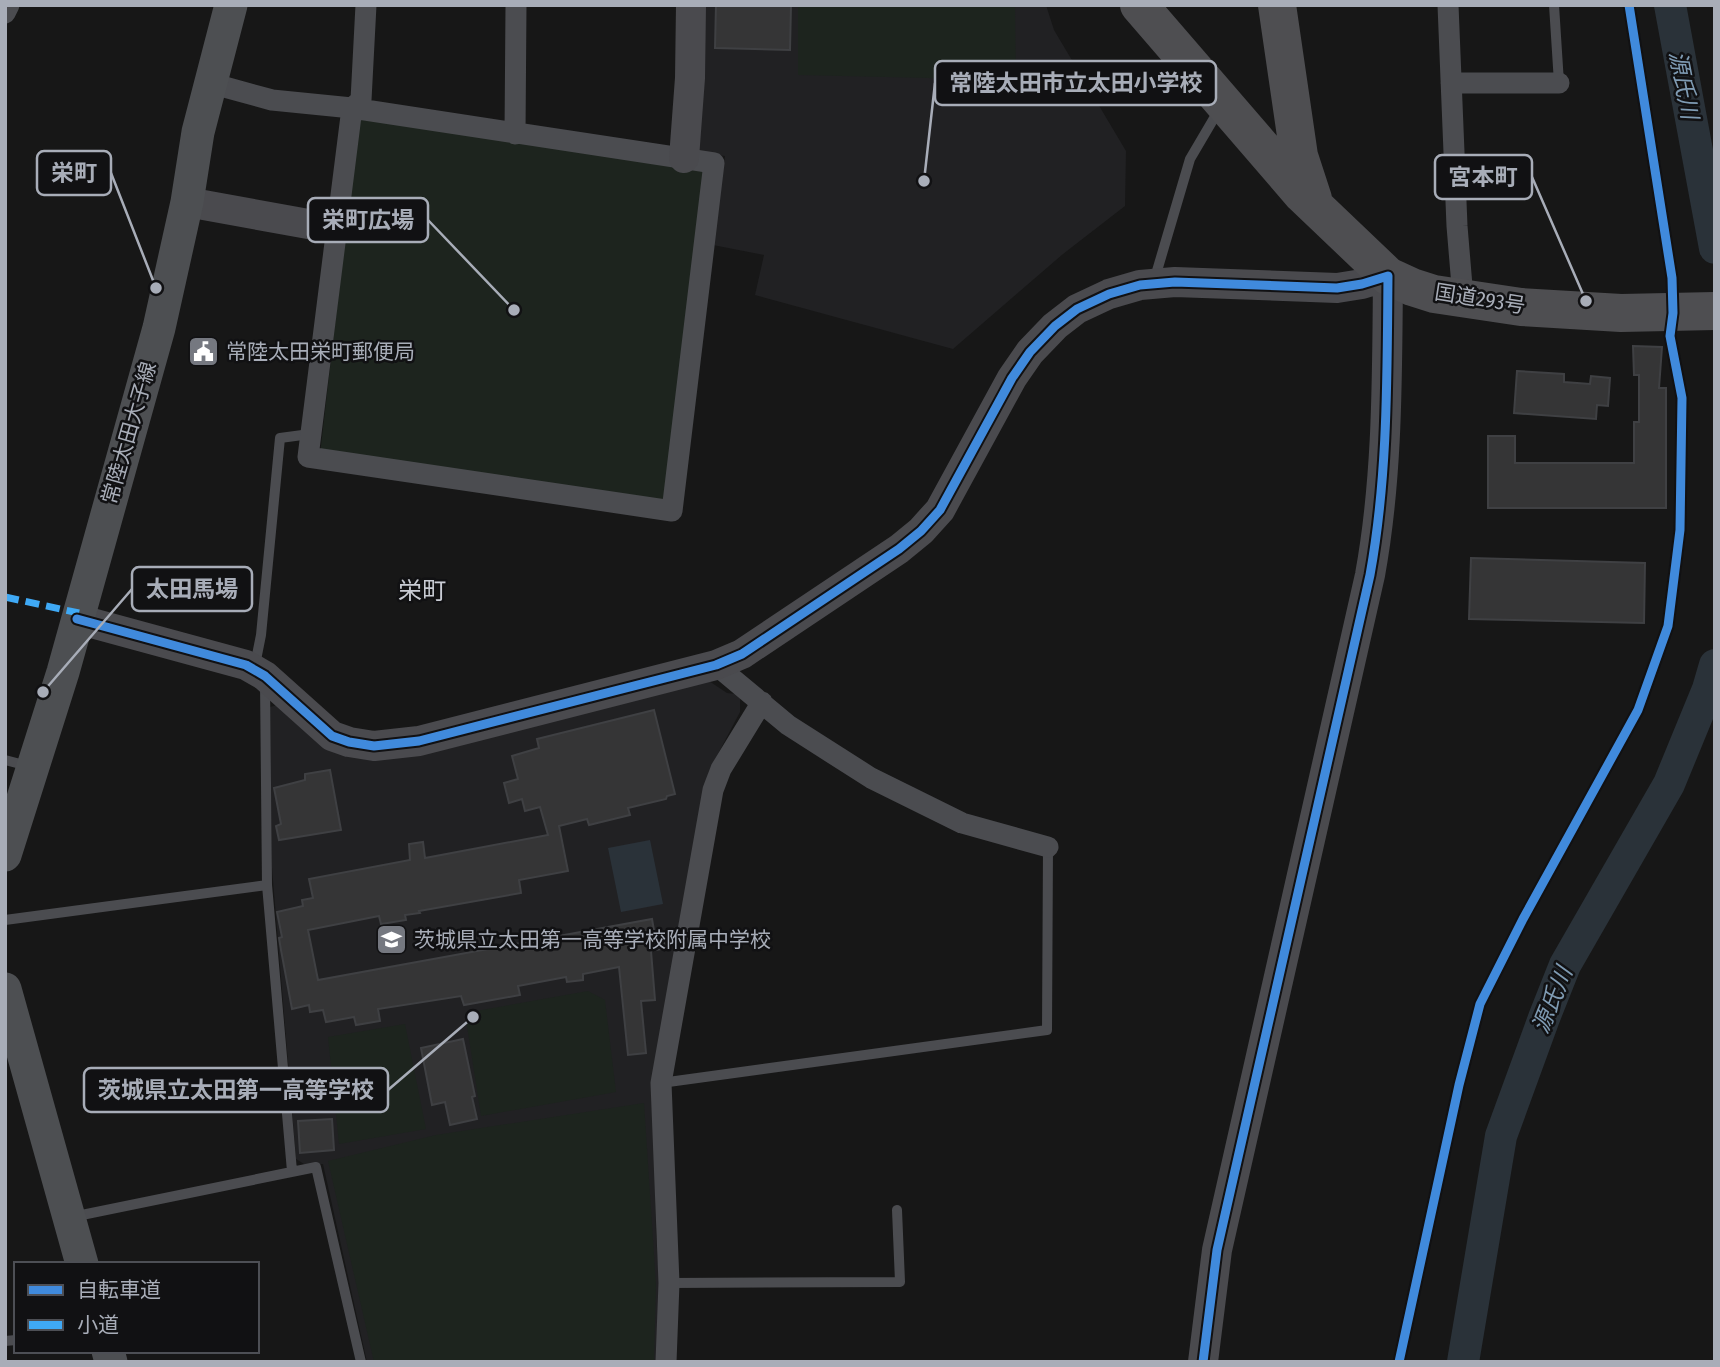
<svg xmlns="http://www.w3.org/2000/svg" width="1720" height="1367" font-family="'Fira Sans Condensed','Noto Sans JP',sans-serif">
	<rect width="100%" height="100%" fill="#171717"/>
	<path fill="#212123" d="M705,5H1046L1054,30L1126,151L1125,206L1063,254L953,349L755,295L764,255L713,245L725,156L698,153Z
		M703,677L727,693L736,694L740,696V712L709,771L654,1088L656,1233L658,1264L661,1281L657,1362H367L323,1164H304L296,1159L272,868L270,707L277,705L330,748Z"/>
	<path fill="#1d241e" d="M798,5H1015L1016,80L798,75Z
		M359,119L709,167L668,499L661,504L320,454Z
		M588,991L605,1000L616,1092L481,1116L465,1013Z
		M405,1024L426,1129L339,1144L328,1037Z
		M644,1103L656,1285L654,1362H374L328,1161L436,1135Z"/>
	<path fill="#2a3239" d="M650,840L663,904L621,912L608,848Z"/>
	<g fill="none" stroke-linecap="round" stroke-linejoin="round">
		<path stroke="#2a3239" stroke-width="32" d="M1670,5L1715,248
			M1463,1362L1501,1136L1544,1018L1565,965L1669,784L1708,689L1715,665"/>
	</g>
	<path fill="#353536" stroke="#3f4043" stroke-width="2" d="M716,5H791L790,50L715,48Z
		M1633,346L1662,347L1659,388H1666V508H1488V436H1515V463H1634V422H1639V375H1634Z
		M1517,371L1564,374V382L1590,384L1591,376L1610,378L1608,406L1597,405L1596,419L1514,413Z
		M1471,558L1645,563L1644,623L1469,619Z
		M654,710L675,794L667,796L666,799L628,808L630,815L589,825L587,819L559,826L568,871L519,880L521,893L419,911L420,913L405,915L406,920L381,924L379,916L308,930L318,980L652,919L655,936L662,935L666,948L651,951L655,1000L641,1001L646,1053L628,1055L619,967L583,974V980L567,982L566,977L518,986L520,995L464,1005L461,996L378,1009L380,1021L356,1025L354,1017L326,1022L323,1010L310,1012L309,1005L292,1009L281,950L279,938L282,937L277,912L303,906L302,900L313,898L309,879L410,860L409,844L423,842L425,858L548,835L540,807L525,811L522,799L509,803L504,783L518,779L512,756L539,748L537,739Z
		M330,770L341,830L279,840L276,826L281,824L274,788L305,780V774Z
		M463,1039L475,1096L472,1097L477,1119L450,1125L445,1102L432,1105L421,1048Z
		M332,1119L334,1150L300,1153L298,1121Z"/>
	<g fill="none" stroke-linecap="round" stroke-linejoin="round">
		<path stroke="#4b4c50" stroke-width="10" d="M1554,5L1559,83
			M1154,281L1190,159L1220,108
			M255,665L261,635L280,438L310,434
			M265,682L267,885L292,1171
			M5,760L28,766
			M5,920L267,885
			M661,1083L1047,1030L1048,847
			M72,1217L316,1167L361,1362
			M669,1283L900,1282L897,1210
			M5,1341L16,1340"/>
		<path stroke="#4b4c50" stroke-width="21" d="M1448,5L1457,226L1463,298
			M5,13L9,5
			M210,83L272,100L352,108L714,163L672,511L308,457L352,108L361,100L366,5
			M1451,83H1559
			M515,134L516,5
			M716,665L788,725L871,778L962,823L1048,847
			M666,1362L669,1283L661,1083L713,790L721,769L762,702"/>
		<path stroke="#4a4a4e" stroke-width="30" d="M684,158L690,78L691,5
			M187,202L336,229
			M77,619L246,665L265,676L332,736L349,742L374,746L419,741L716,665L742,654L899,549L921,531L940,510L1012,378L1030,352L1055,326L1077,309L1109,294L1140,285L1175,282L1337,288L1362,284L1388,276C1387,376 1388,476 1370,575L1217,1250L1203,1362"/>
		<path stroke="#4d4f52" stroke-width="33" d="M5,855L63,672L159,328L187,202L198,132L231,5
			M5,989L82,1264
			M108,1351L111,1362"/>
		<path stroke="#4e4e51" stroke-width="38" d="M1139,5L1302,194L1388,276L1412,287L1434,294L1521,307L1621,313L1715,311
			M1277,5L1299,156L1313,199"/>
		<path stroke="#3fa9f5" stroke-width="7" stroke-dasharray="14 7" stroke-linecap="butt" d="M5,597L79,613"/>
		<defs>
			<path id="cycleway" d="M77,619L246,665L265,676L332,736L349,742L374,746L419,741L716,665L742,654L899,549L921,531L940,510L1012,378L1030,352L1055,326L1077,309L1109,294L1140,285L1175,282L1337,288L1362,284L1388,276C1387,376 1388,476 1370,575L1217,1250L1203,1362
				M1399,1362L1459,1085L1480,1004L1523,919L1638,710L1668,626L1680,530L1682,398L1670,336L1673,313L1672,278L1629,5"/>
		</defs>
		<use href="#cycleway" stroke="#111113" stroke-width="13"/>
		<use href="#cycleway" stroke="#408adc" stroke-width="9"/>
	</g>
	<defs>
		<symbol id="civic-square" viewBox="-11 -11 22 22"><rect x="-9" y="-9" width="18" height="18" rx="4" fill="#757880" stroke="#111113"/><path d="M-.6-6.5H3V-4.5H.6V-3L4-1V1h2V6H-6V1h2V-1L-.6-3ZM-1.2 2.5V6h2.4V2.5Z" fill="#fff"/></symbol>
		<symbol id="school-square" viewBox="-11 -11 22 22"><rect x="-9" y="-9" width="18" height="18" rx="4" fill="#757880" stroke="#111113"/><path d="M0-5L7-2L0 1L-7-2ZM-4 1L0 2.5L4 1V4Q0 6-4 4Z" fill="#fff"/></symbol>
	</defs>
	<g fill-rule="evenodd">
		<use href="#civic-square" x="186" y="334" width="35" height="35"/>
		<use href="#school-square" x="374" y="922" width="35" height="35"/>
	</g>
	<g text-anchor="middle" stroke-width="5" stroke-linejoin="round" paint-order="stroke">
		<g font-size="21" fill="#a8adb8" stroke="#111113">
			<text transform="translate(1480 299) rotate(9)" y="7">国道293号</text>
			<text transform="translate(129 433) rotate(-74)" y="7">常陸太田大子線</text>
		</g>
		<g font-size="21" fill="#a8adb8" stroke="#111113" text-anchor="start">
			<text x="226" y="359">常陸太田栄町郵便局</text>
			<text x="414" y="947">茨城県立太田第一高等学校附属中学校</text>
		</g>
		<g font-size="23" font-style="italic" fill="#7f9bb3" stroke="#111113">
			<text transform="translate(1684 85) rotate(79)" y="8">源氏川</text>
			<text transform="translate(1552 1000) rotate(-68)" y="8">源氏川</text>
		</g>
		<g font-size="24" fill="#c9ccd4" stroke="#111113">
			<text x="422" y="599">栄町</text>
		</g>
	</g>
	<path fill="none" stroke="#a8adb8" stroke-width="2.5" d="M924 181L935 83M156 288L111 173M1586 301L1532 177M514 310L428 220M43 692L132 589M473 1017L388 1090"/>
	<g fill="#a8adb8" stroke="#111113" stroke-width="2.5">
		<circle cx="924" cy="181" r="7"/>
		<circle cx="156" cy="288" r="7"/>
		<circle cx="1586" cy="301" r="7"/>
		<circle cx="514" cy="310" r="7"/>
		<circle cx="43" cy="692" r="7"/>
		<circle cx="473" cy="1017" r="7"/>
	</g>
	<g fill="#111113" stroke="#a8adb8" stroke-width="2.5">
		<rect x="935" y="61" width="281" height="44" rx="7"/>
		<rect x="37" y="151" width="74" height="44" rx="7"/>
		<rect x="1435" y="155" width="97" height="44" rx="7"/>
		<rect x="308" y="198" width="120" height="44" rx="7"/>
		<rect x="132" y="567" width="120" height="44" rx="7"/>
		<rect x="84" y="1068" width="304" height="44" rx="7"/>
	</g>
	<g font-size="23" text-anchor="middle" font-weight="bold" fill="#a8adb8">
		<text x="1076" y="91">常陸太田市立太田小学校</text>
		<text x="74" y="181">栄町</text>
		<text x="1483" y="185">宮本町</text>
		<text x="368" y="228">栄町広場</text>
		<text x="192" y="597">太田馬場</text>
		<text x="236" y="1098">茨城県立太田第一高等学校</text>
	</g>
	<rect width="1720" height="1367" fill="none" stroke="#a8adb8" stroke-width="14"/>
	<rect x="14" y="1262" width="245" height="91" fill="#111113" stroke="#4d4f55" stroke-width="2"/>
	<rect x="28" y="1285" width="35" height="10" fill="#408adc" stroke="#4d4f55" stroke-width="2"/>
	<text x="77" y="1297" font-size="21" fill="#a8adb8">自転車道</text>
	<rect x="28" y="1320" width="35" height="10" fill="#3fa9f5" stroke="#4d4f55" stroke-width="2"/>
	<text x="77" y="1332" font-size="21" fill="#a8adb8">小道</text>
</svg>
